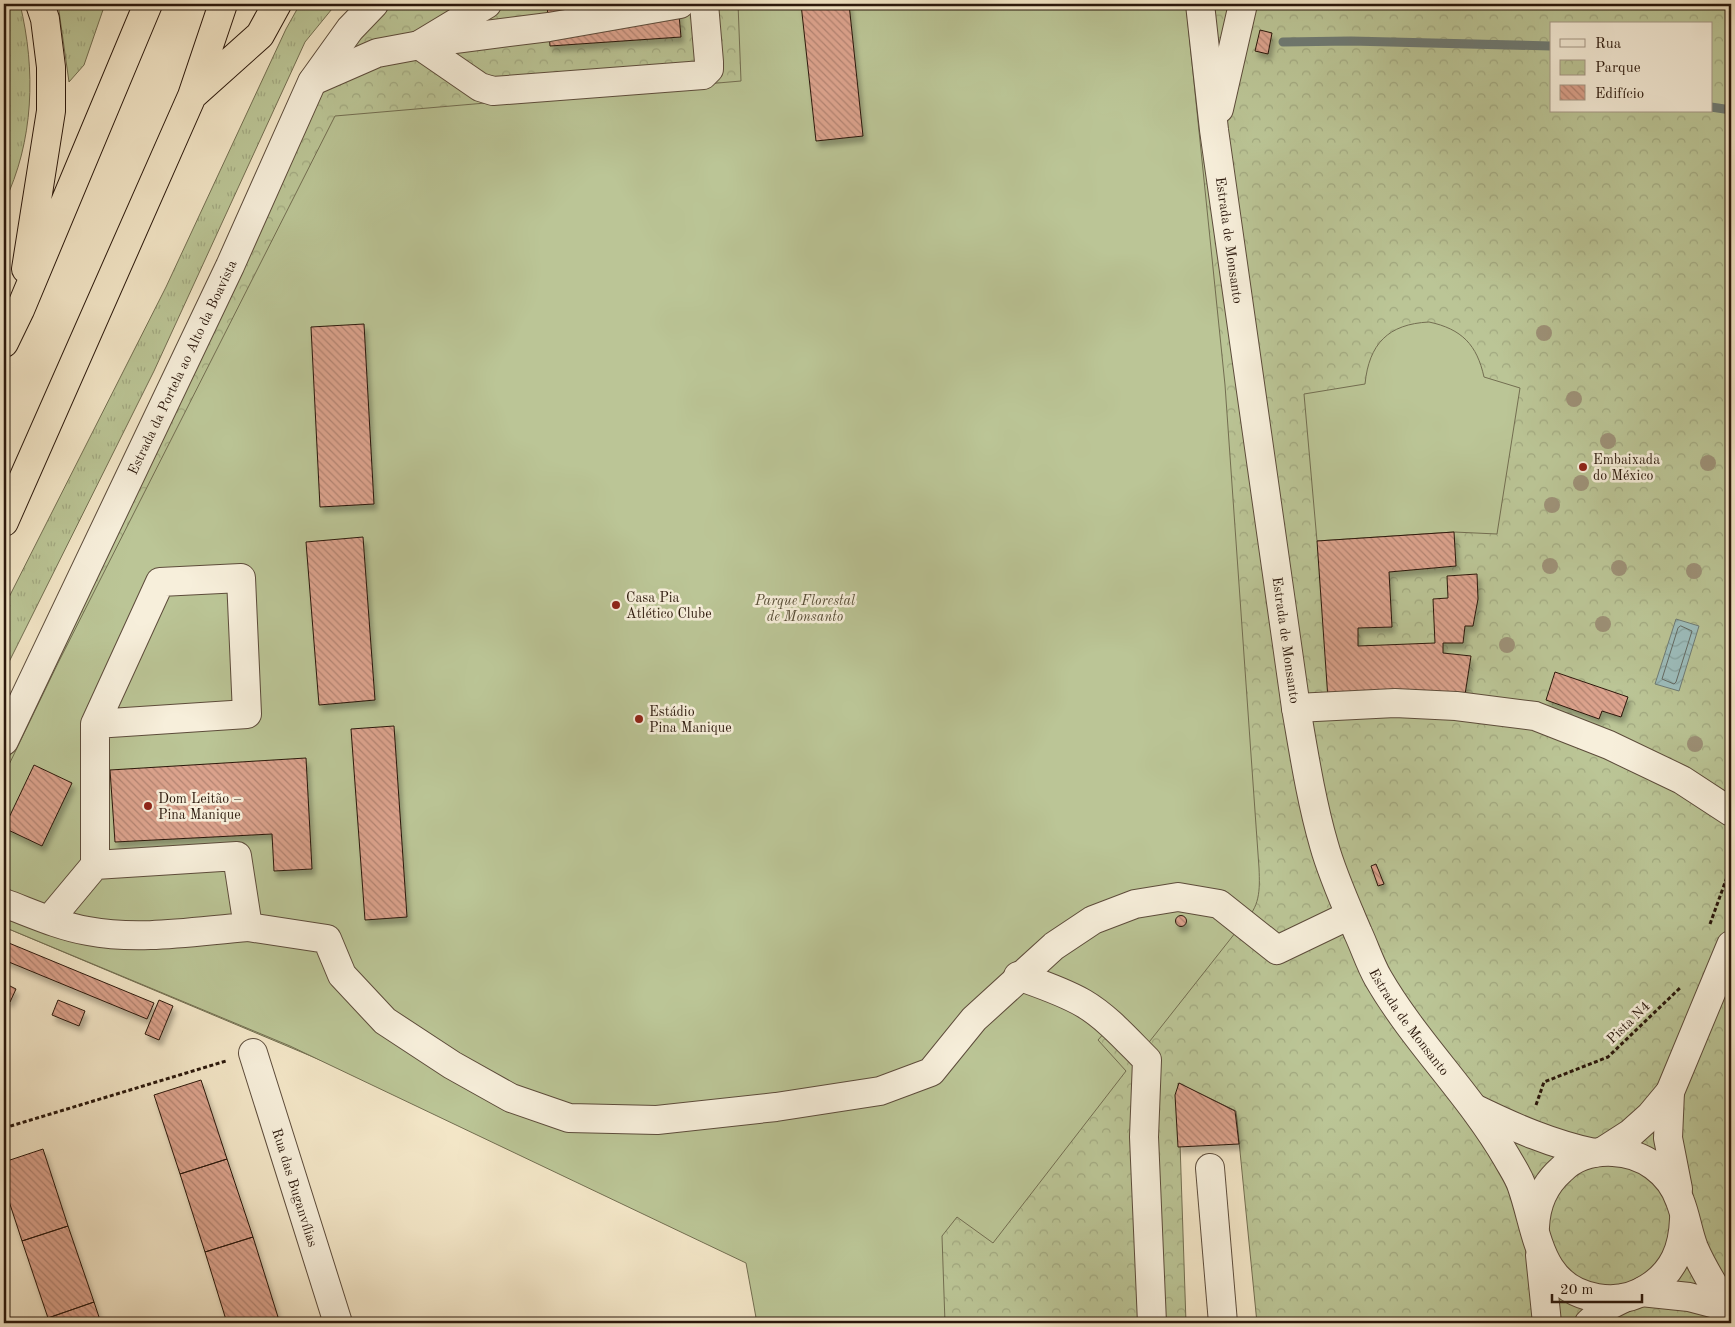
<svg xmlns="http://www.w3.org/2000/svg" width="1735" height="1327" font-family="'Old Standard TT',serif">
	<defs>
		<pattern id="grass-tufts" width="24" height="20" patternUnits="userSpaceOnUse" patternTransform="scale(1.25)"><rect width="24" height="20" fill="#bbc596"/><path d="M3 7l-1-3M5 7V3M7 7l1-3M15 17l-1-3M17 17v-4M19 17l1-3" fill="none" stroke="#a1a880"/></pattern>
		<pattern id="park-crowns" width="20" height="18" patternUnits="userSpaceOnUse" patternTransform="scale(1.25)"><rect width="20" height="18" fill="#bbc596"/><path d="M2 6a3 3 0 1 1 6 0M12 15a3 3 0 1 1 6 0" fill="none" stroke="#a1a880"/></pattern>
		<pattern id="water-waves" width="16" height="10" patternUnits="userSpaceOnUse" patternTransform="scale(1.25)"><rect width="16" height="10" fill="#9dbebd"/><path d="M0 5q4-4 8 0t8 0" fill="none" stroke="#87a3a1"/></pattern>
		<pattern id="building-back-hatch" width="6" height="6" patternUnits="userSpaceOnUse" patternTransform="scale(1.25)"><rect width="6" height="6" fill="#dba28c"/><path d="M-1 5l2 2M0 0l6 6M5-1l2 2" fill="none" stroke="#b28371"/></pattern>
		<filter id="shadow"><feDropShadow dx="3" dy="5.5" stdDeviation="2.5" flood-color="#0004"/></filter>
	</defs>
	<rect width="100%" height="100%" fill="#f3e6c7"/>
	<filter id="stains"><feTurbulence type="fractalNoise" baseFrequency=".004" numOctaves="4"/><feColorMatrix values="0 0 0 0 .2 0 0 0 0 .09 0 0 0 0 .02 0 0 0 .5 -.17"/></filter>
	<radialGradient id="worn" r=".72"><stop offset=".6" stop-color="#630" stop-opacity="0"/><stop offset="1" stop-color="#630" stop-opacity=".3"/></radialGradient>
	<path fill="url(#grass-tufts)" stroke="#736e51" d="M4,4H20C36,70 34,141 4,203Z
		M58,4H105L84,65L69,82Z
		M300,4H336L305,42L154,371L4,672V607L166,287L286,29Z"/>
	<path fill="url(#park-crowns)" stroke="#736e51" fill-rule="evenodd" d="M391,4H1731V1323H1257L1236,1111L1178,1083L1186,1323H777L772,1250L4,927V768L316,86L359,29ZM1551,24H1711V111H1551Z"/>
	<path fill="#bbc596" stroke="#736e51" d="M738,4H1186L1225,385L1259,868C1260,891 1260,907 1243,923L1146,1046L1119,1016L1098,1040L1126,1071L993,1243L957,1217L942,1236L945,1323H757L746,1263L290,1046L4,927V775L58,663L335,116L741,81Z
		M1429,322C1462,329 1477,345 1484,377L1520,388L1497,534L1454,532L1317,541L1304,394L1365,384C1369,344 1388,324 1429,322Z"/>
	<path fill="url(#water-waves)" stroke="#6f7c76" d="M1676,619L1699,626L1679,691L1655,684Z"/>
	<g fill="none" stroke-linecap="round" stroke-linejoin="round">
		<path stroke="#646b64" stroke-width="1" d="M1681,626L1692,631L1676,682L1674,684L1662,679L1678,628Z"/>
		<path stroke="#6f7c76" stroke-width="9" d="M1283,42L1351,41L1551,46
			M1711,107L1731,110"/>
	</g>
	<path fill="url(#building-back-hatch)" stroke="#2b180c" filter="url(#shadow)" d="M547,4H678L681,37L550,46Z
		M801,4H849L863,136L816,141Z
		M1260,30L1272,33L1268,54L1255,51Z
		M364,324L374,504L320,507L311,327Z
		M1454,532L1456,566L1389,572L1392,627L1358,628V646L1435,643L1433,599L1448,598L1447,576L1477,574L1478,599L1473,626H1465L1463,643H1443V653L1471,656L1464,701L1328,699L1317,541Z
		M363,537L375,700L319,705L306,542Z
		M1555,672L1628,697L1621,717L1602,711L1599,719L1546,700Z
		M394,726L407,917L365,920L351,729Z
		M306,758L312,869L274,871L272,834L115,842L110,770Z
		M34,765L72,783L42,846L4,828Z
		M1376,864L1384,884L1378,886L1371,866Z
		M1175.5 921a5.5 5.5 0 1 1 11 0a5.5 5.5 0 1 1-11 0Z
		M4,941L154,1003L147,1019L4,960Z
		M4,983L16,989L10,1002L4,999Z
		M58,1000L85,1011L79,1026L52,1015Z
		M159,1000L173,1006L159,1040L145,1034Z
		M201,1080L227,1159L180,1174L154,1095Z
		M1179,1083L1235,1111L1239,1144L1178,1147L1175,1095Z
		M43,1149L68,1226L22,1241L4,1186V1162Z
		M227,1159L253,1237L205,1252L180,1174Z
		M68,1226L94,1302L48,1318L22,1241Z
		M253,1237L278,1317L259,1323H227L205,1252Z
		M94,1302L101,1323H49L48,1318Z"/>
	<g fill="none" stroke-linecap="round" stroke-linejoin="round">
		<defs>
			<g id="minor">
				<path d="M487,4L419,45L480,87L493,91L703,75L709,69V62L704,4"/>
				<path id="s1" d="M1200,4L1214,130L1296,708C1304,754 1311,800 1324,845C1332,874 1346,905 1358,933C1365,948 1370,964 1378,978C1415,1042 1470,1094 1507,1158C1512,1167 1519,1177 1522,1187C1538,1233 1538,1288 1597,1298C1615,1301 1633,1298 1648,1288C1674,1272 1683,1248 1684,1219"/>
				<path d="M313,81L377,53L447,40L549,27L680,4"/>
				<path d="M1219,109L1243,4"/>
				<path d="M1296,708L1395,703L1456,706L1535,716L1609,745L1682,780L1731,812"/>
				<path d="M95,724L160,582L241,578L247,714L95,724V865"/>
				<path id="s2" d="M4,741L230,266L312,82L350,29L374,4"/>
				<path d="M4,903C31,913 59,926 88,931C140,941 196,931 248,927L237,856L95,865L50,919"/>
				<path d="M248,927L327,939L342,975L385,1021L452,1065L511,1098L569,1118L657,1120L776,1107L880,1091L931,1072L974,1019L1054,946L1093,920L1135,904L1178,897L1219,904L1277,950L1350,915"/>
				<path d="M1018,976C1040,984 1062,991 1083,1003C1107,1017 1127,1040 1147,1060L1144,1137L1152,1323"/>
				<path id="s3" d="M253,1053L338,1323"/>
				<path d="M1670,1092L1668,1138L1678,1189"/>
				<path d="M1476,1109C1515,1128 1552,1144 1594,1153"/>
				<path d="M1603,1151L1631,1133L1650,1116L1670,1092L1731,945"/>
				<path d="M1210,1168L1223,1323"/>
				<path d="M1535,1227C1536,1204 1544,1185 1561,1170C1575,1156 1594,1151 1613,1152C1643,1153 1670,1172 1680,1201C1686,1216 1688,1233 1694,1248C1700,1262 1708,1276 1716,1289C1720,1297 1724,1305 1731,1311"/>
				<path d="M1540,1255L1547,1323"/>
				<path d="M1641,1292L1689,1297L1727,1307"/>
				<path d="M1589,1323L1608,1306L1624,1298"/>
			</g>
			<path id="highway" d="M193,95L260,35L277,4
				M26,269L51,111V67L45,19L40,4
				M4,343L20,310L148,4
				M4,522L192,96L223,4"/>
		</defs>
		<use href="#minor" stroke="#5d4c3b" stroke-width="30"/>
		<use href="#highway" stroke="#2b180c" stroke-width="30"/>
		<path stroke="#2b180c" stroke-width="3" stroke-dasharray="4 2.5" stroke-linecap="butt" d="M1710,924L1731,866
			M1536,1105L1544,1082L1608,1057L1680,988
			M4,1128L226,1061"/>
		<use href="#minor" stroke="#f7efdb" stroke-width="28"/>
		<use href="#highway" stroke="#f3e6c7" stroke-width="28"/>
	</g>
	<g fill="#9d9177">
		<circle cx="1544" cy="333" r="8"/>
		<circle cx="1574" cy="399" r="8"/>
		<circle cx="1608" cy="441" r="8"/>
		<circle cx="1708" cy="463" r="8"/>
		<circle cx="1581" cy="483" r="8"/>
		<circle cx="1552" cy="505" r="8"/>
		<circle cx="1550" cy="566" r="8"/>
		<circle cx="1619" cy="568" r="8"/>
		<circle cx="1694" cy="571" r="8"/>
		<circle cx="1603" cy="624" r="8"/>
		<circle cx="1507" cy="645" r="8"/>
		<circle cx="1695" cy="744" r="8"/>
	</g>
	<g fill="#8f2418" stroke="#f7efdb" stroke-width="2">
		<circle cx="1583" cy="467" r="5"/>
		<circle cx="616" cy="605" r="5"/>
		<circle cx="639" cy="719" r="5"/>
		<circle cx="148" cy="806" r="5"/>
	</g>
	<g text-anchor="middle" stroke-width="5" stroke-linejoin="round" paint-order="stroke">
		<g font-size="14" fill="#2b180c" stroke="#f7efdb">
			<text dy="5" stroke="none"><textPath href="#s1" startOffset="238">Estrada de Monsanto</textPath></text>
			<text dy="5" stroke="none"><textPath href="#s2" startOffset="414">Estrada da Portela ao Alto da Boavista</textPath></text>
			<text dy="5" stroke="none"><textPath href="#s1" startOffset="642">Estrada de Monsanto</textPath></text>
			<text dy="5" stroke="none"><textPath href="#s1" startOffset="1048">Estrada de Monsanto</textPath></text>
			<text transform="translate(1628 1022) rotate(-44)" y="5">Pista N4</text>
			<text dy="5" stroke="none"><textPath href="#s3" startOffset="141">Rua das Buganvílias</textPath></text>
		</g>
		<g font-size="14" fill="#2b180c" stroke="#f7efdb" text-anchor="start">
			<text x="1593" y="464">Embaixada<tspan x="1593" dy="16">do México</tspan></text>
			<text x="626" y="602">Casa Pia<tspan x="626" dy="16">Atlético Clube</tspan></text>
			<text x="649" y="716">Estádio<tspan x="649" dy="16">Pina Manique</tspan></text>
			<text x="158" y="803">Dom Leitão –<tspan x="158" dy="16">Pina Manique</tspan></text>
		</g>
		<g font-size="14" font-style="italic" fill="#564c35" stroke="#f7efdb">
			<text x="805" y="605">Parque Florestal<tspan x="805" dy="16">de Monsanto</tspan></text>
		</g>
	</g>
	<rect width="1735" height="1327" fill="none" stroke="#f3e6c7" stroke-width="20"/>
	<rect x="5" y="5" width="1725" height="1317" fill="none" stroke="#2b180c" stroke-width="2.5"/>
	<rect x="10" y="10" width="1715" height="1307" fill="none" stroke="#2b180c"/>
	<rect x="1550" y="22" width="162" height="90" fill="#f7efdb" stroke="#a59988"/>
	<rect x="1560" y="39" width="25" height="8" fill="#f7efdb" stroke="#a59988"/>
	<text x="1595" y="48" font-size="15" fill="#2b180c">Rua</text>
	<rect x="1560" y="60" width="25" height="15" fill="url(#park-crowns)" stroke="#a59988"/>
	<text x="1595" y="72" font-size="15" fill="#2b180c">Parque</text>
	<rect x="1560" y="85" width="25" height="15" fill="url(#building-back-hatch)" stroke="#a59988"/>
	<text x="1595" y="98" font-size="15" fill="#2b180c">Edifício</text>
	<path d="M1552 1294v8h90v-8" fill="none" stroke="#2b180c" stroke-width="2.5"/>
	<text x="1560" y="1294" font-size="15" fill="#2b180c" stroke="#f7efdb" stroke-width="4" paint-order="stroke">20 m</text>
	<rect width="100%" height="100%" filter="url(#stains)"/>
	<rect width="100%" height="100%" fill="url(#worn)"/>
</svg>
